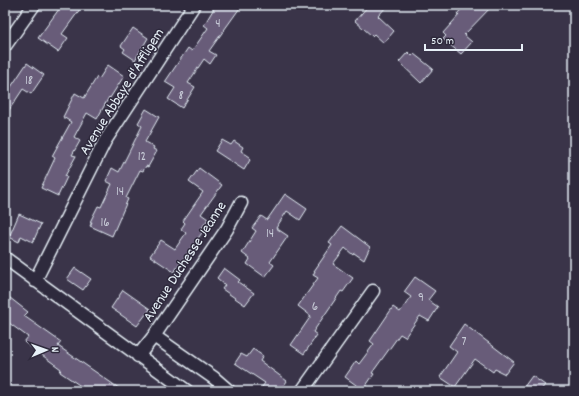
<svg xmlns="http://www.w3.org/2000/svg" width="579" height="396" font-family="Dekko,sans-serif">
	<rect width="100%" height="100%" fill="#3a3449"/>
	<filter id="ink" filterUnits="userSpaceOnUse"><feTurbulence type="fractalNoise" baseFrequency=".025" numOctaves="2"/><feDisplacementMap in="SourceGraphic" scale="8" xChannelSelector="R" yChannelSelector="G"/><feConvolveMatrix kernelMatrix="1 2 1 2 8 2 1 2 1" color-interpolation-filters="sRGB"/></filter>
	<g filter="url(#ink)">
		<path fill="#675c79" stroke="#e8f1f8" d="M62,5H83L62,34L68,38L58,52L38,38Z
			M216,5H242L209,51L216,55L210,64L204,59L188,83L195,87L182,108L168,99L175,88L165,82L188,48L192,51L208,28L204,25Z
			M369,5H388L378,16L394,31L384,43L374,34L372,36L355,21Z
			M465,5H493L464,35L472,42L461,54L443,39L446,36L443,33L459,15L457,14Z
			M133,28L148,38L135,60L123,52L125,49L121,46Z
			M408,52L412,56L414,54L433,69L421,83L399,62Z
			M27,63L44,75L31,94L23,89L5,116V96Z
			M108,65L124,76L110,98L109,97L97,119L87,113L74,137L80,141L72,155L76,156L65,176L67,177L58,196L41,188L55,158L52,156L71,122L63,117L75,93L84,98L97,77L99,79Z
			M146,109L159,117L145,142L154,147L153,149L157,151L148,167L146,166L143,171L140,170L126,198L128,199L112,236L90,226L92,222H90L98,206L101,207L112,184L106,181L112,168L119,172L142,126L138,123Z
			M222,140L231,145L234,141L243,147L241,151L250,157L249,159L250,160L244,170L215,151Z
			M199,168L222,185L201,214L208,219L201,229L204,230L174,272L150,256L161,240L175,249L186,233L181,229L185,223L183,221L203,192L189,182Z
			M285,194L307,209L300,220L287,211L276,228L288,236L270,262L274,265L265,277L247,264L250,259L242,253L256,231L252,228L261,216L267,220Z
			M19,214L41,224L33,242L21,236L19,242L9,237Z
			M342,226L370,247L364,260L354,253L353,255L345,248L333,264L353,278L343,292L341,291L313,332L317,335L304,354L291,345L311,316L298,306L318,278L313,275L315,271H314L332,245L329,243Z
			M75,268L91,279L83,290L67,279Z
			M224,268L240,280L238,282L254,293L245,305L222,289L225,285L217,278Z
			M415,277L435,291L428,300L438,307L429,321L420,316L405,337L400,334L372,373L374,374L363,390L345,377L356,361L359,364L374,344L370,341L393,307L400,312L411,297L404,292Z
			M123,290L150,309L137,326L111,308Z
			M5,294L28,312L24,316L61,342L58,346L123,391H88L60,372L61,369L24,342L28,337L5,320Z
			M464,324L514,362L505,374L495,369L493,372L475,359L455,387L440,377L457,352L449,346Z
			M253,349L263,356L260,361L287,381L280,391H259L265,383L235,363L241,354L247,357Z
			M532,376L545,385L540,391H521Z"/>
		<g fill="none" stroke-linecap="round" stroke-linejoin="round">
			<defs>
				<path id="minor" d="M5,46L34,5
					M5,258L187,391
					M35,281L105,141L194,5
					M154,336L227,229L241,203
					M138,356L154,336L214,378L229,391
					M302,391L373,291"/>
			</defs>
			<use href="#minor" stroke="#e8f1f8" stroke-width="15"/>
			<path stroke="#e8f1f8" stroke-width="2.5" stroke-dasharray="1 3" stroke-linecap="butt" d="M574,115C568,127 571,141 574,154"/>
			<use href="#minor" stroke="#2f2a3d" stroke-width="12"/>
		</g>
	</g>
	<g text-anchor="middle" stroke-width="3" stroke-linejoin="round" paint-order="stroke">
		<g font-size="13" fill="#c8ccd8">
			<text x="218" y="27">4</text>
			<text x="29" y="84">18</text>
			<text x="181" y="99">8</text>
			<text x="142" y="160">12</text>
			<text x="120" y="195">14</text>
			<text x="105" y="226">16</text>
			<text x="270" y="237">14</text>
			<text x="421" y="301">9</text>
			<text x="315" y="310">6</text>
			<text x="464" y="345">7</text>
		</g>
		<g font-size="15" fill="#e8f1f8" stroke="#2f2a3d">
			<text transform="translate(121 91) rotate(-58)" y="5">Avenue Abbaye d'Affligem</text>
			<text transform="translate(184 261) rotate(-57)" y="5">Avenue Duchesse Jeanne</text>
		</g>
	</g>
	<rect width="579" height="396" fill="none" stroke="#2f2a3d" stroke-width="20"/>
	<rect x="10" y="10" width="559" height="376" fill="none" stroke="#e8f1f8" stroke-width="1.5" filter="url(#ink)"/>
	<g transform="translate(46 350) rotate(88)" stroke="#2f2a3d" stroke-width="3" paint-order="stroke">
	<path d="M0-3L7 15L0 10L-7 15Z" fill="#e8f1f8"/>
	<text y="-6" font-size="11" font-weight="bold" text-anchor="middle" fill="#e8f1f8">N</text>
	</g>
	<path d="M425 44v6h97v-6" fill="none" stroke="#e8f1f8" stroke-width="2"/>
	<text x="431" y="44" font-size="12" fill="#e8f1f8" stroke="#2f2a3d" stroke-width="3" paint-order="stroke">50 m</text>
</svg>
